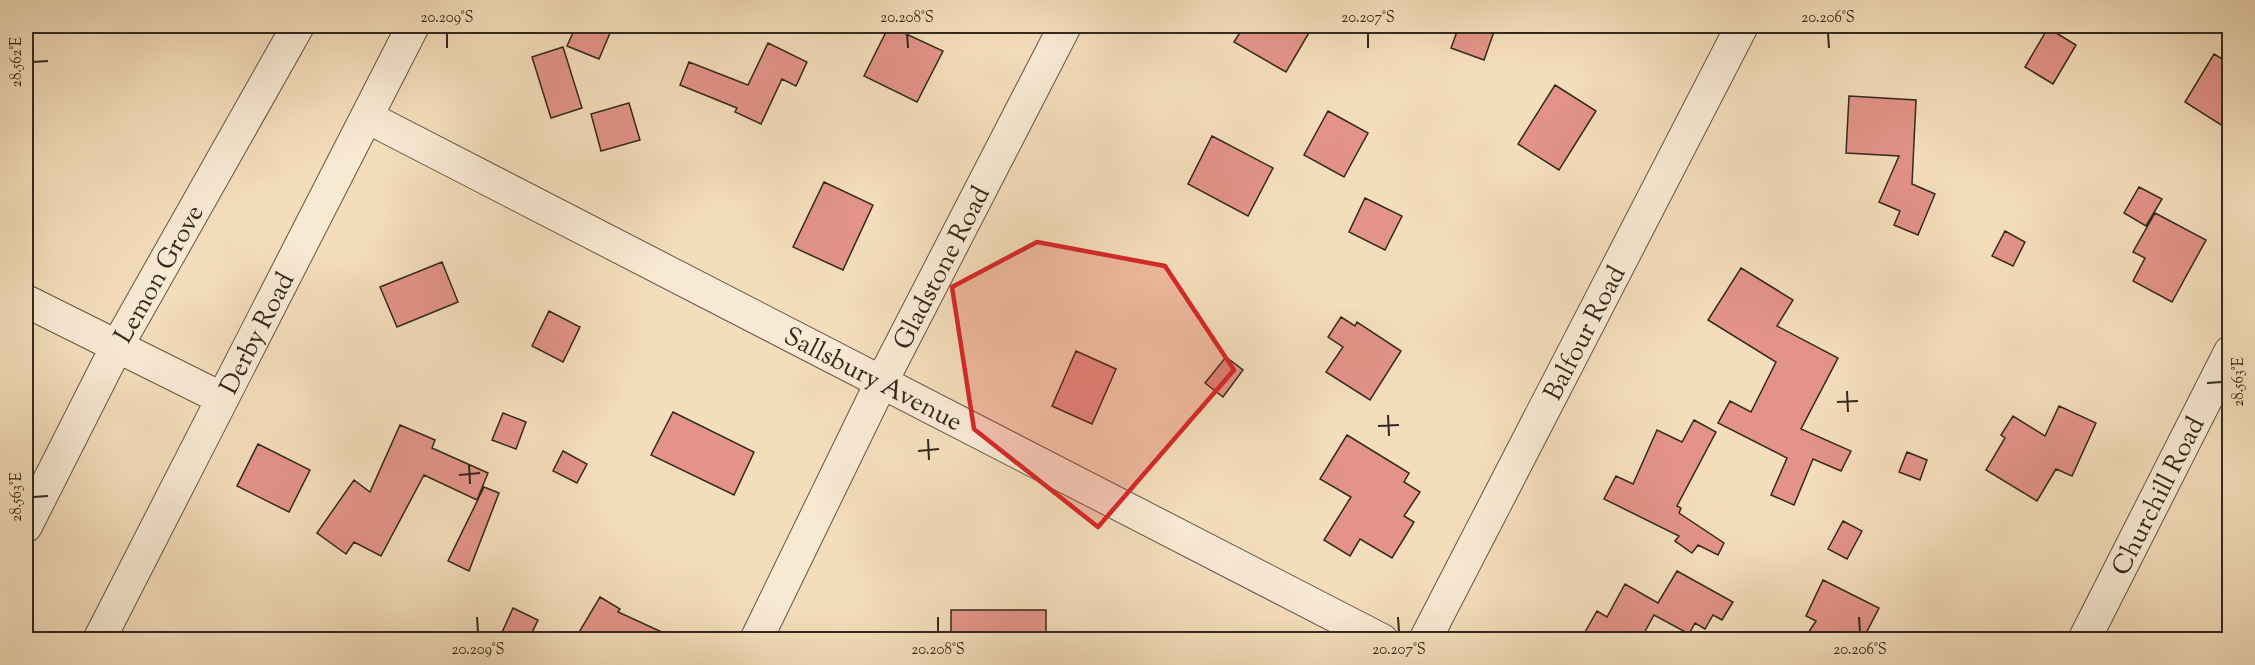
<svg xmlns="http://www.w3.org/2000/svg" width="2255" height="665" font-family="'Sorts Mill Goudy',serif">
	<rect width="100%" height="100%" fill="#f4ddbb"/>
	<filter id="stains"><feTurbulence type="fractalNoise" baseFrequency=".00333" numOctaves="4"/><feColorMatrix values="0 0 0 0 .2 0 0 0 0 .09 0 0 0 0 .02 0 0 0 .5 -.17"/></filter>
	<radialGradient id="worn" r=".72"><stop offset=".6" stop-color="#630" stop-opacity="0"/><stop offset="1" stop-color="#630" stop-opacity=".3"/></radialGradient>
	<path fill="#e39388" stroke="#33291d" stroke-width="1.5" d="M576,26H613L599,59L567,46Z
		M889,26L943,51L917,102L864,76Z
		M1244,26H1313L1286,72L1234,42Z
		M1459,26H1496L1484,60L1451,48Z
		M2048,28L2076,45L2053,84L2025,67Z
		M768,43L807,62L796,86L782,79L761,124L735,112L737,108L680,85L689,62L748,85Z
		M563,47L582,108L551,118L532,57Z
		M2214,54L2229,63V130L2185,102Z
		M1555,85L1596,111L1559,170L1518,144Z
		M1849,96L1916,100L1912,184L1935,194L1918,235L1894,225L1900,211L1879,202L1899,156L1846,153Z
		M629,103L640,140L601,151L591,114Z
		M1328,111L1368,133L1344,177L1304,155Z
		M1212,136L1273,168L1248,216L1188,184Z
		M824,182L873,205L843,270L793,247Z
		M2139,187L2162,199L2146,226L2124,213Z
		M1365,198L1402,216L1385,250L1349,232Z
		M2155,213L2206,240L2172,302L2133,281L2145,258L2133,252Z
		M2005,231L2025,242L2013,266L1992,256Z
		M442,262L458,302L397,327L380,287Z
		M1741,268L1793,300L1777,326L1838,358L1801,429L1851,451L1841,471L1813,459L1794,505L1771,495L1787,458L1718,423L1730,401L1751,412L1776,362L1708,320Z
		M549,311L580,327L563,362L532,346Z
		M1341,317L1355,326L1357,322L1401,351L1370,400L1326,372L1343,347L1328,337Z
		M1076,351L1116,369L1092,424L1052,406Z
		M1226,357L1243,370L1223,397L1205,383Z
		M2059,406L2096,423L2072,476L2056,469L2037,501L1986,470L2005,438L2001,435L2013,416L2045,436Z
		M673,412L754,452L734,495L651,455Z
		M503,413L526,422L516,449L492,440Z
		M1694,420L1716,432L1677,506L1681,508L1679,513L1724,543L1718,555L1698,545L1692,553L1675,541L1679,536L1604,499L1616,476L1633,484L1657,430L1682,442Z
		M400,425L435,440L432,448L488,473L477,500L424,475L381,556L354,542L346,554L317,533L354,480L370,492Z
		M1347,435L1409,473L1404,482L1420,492L1404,516L1414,522L1392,558L1360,539L1350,556L1324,540L1351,497L1320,479Z
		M258,444L310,470L289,512L237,486Z
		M563,451L587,464L577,483L553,471Z
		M1907,452L1927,460L1920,480L1899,472Z
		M484,487L499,493L469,571L448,561Z
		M1843,521L1862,531L1847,559L1828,549Z
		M1677,571L1733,602L1722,620L1713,615L1705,629L1695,623L1689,634L1654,615L1642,637L1647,639H1581L1597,611L1607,617L1625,584L1658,603Z
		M1823,580L1879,608L1863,639H1804L1816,621L1806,616Z
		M600,597L620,609L618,612L677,639H575Z
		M513,608L538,620L529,639H499Z
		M951,610H1046V639H951Z"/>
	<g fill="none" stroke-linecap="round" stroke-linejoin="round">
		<defs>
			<g id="street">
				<path id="s1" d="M367,117L1382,640"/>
				<path d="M26,301L221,398"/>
				<path id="s2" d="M26,526L116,348L298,26"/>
				<path id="s3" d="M99,640L413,26"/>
				<path id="s4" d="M756,640L882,381L1065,26"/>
				<path id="s5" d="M1425,640L1742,26"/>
				<path id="s6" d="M2084,640L2230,352"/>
			</g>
		</defs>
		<use href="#street" stroke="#635644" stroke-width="34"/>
		<use href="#street" stroke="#f8e9d3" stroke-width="32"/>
	</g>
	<path fill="#d62828" fill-opacity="0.2" stroke="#d62828" stroke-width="4.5" stroke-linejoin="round" d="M1037,242L1165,266L1234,370L1098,527L974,429L952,287Z"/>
	<path fill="none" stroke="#33291d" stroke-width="2" d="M447,33V48M907,33L908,48M1368,33V48M1828,33L1829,48M33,62L48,61M2207,383L2222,382M1847,391L1848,412M1837,402L1858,401M1388,415L1389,436M1378,426L1399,425M928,439L929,460M918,451L939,449M469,464L470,484M459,475L480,473M33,497L48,496M477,617L478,632M938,617V632M1398,617L1399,632M1859,617L1860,632"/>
	<g text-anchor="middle" stroke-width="6" stroke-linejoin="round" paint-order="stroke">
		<g font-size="26" fill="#33291d" stroke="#f8e9d3">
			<text dy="9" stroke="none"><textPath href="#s4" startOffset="416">Gladstone Road</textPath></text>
			<text dy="9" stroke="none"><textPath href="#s2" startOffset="285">Lemon Grove</textPath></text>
			<text dy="9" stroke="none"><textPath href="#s3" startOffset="345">Derby Road</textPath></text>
			<text dy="9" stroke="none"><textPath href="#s5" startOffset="346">Balfour Road</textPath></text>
			<text dy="9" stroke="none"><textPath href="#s1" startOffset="570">Sallsbury Avenue</textPath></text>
			<text dy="9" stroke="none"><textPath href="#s6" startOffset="162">Churchill Road</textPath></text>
		</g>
	</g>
	<rect width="2255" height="665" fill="none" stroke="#f4ddbb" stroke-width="66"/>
	<rect x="33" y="33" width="2189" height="599" fill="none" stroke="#33291d" stroke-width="2"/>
	<g font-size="15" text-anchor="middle" fill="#33291d">
		<text x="447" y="22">20.209°S</text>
		<text x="907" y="22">20.208°S</text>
		<text x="1368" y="22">20.207°S</text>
		<text x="1828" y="22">20.206°S</text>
		<text transform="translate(16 62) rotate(-90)" y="5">28.562°E</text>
		<text transform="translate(2238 382) rotate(-90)" y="5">28.563°E</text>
		<text transform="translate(16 497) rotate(-90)" y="5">28.563°E</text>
		<text x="478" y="654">20.209°S</text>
		<text x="938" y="654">20.208°S</text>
		<text x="1399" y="654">20.207°S</text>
		<text x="1860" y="654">20.206°S</text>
	</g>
	<rect width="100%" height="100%" filter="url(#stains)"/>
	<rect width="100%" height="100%" fill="url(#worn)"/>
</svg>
